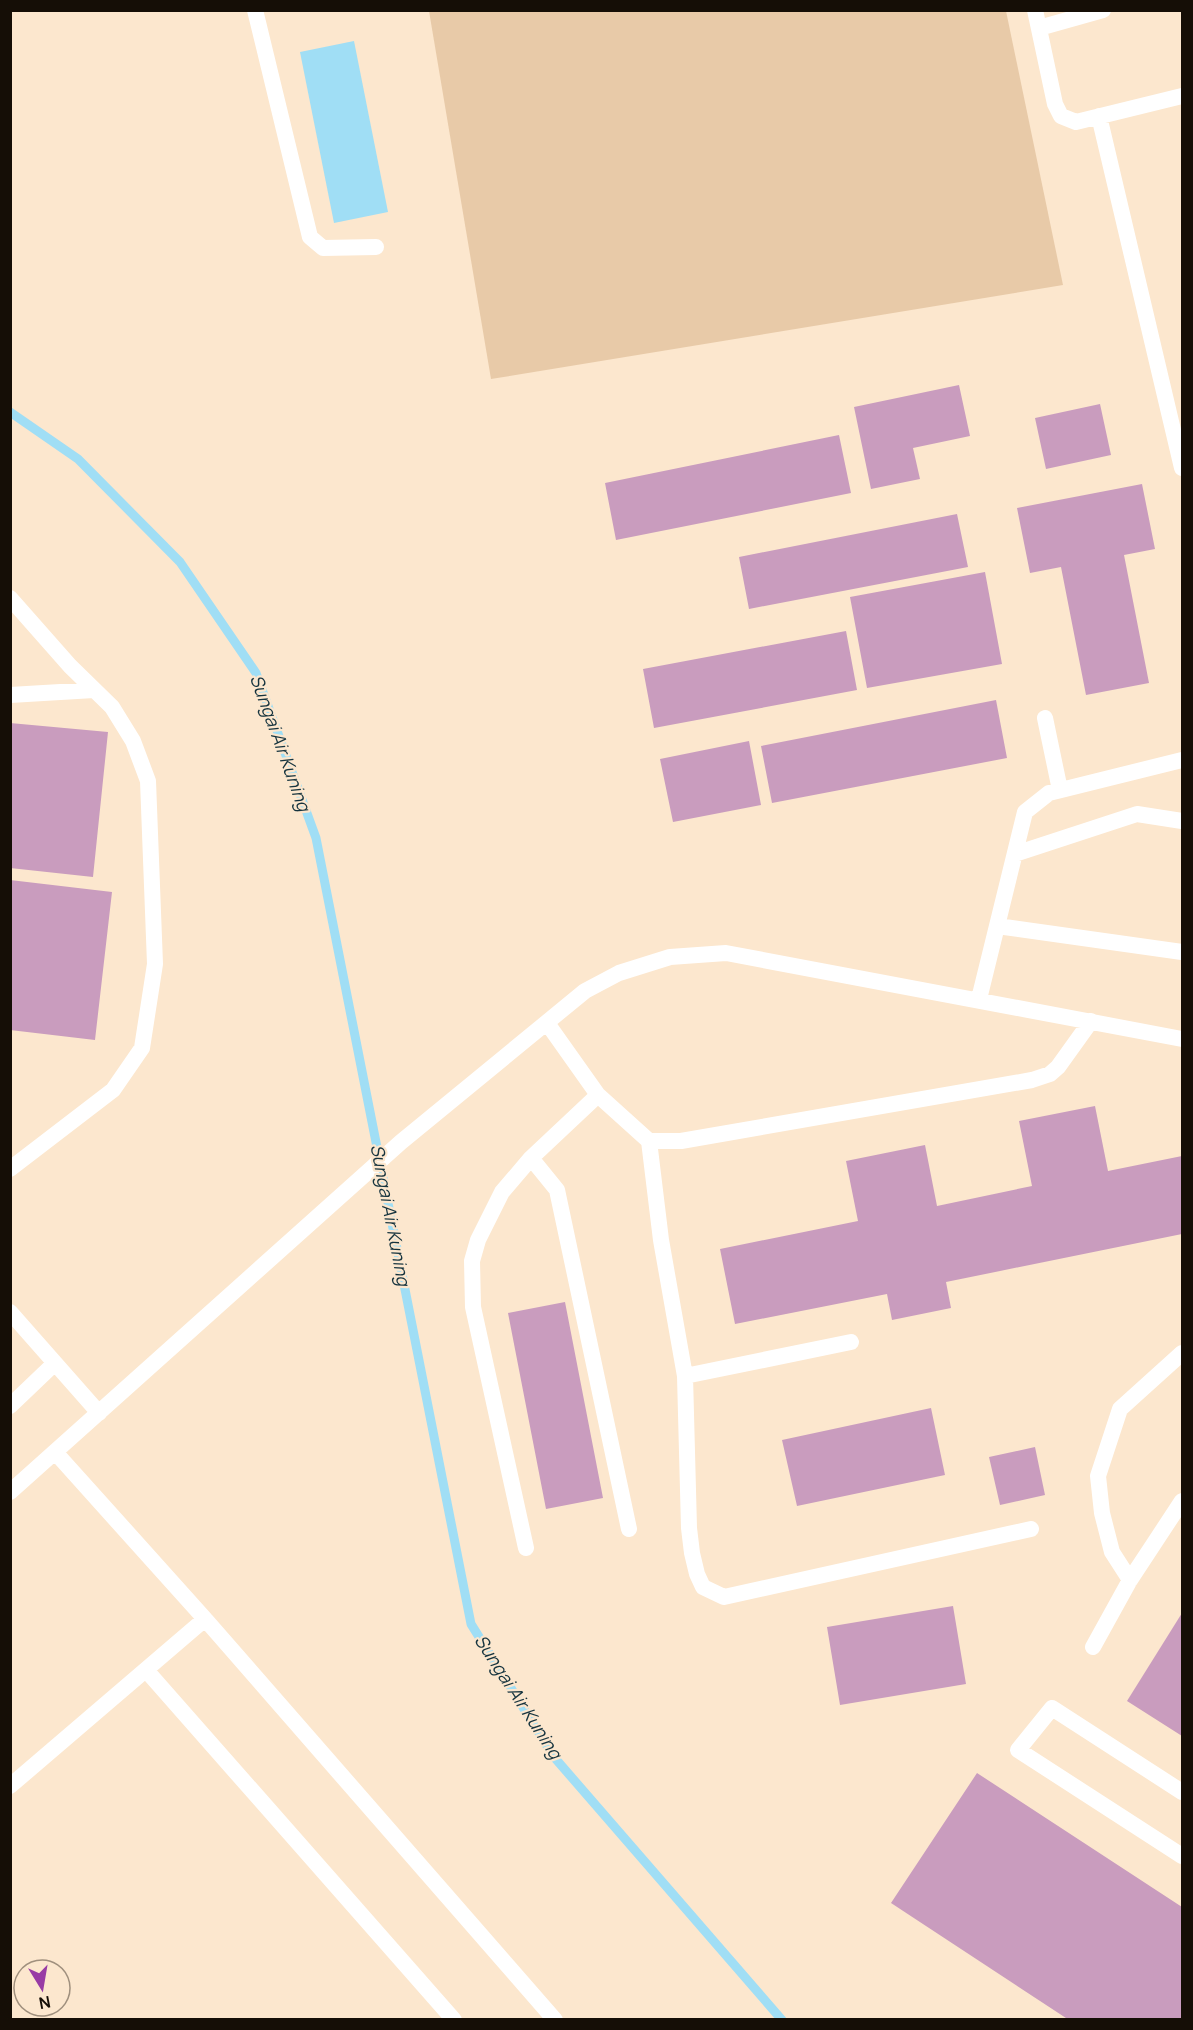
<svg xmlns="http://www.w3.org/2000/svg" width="1193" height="2030" font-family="Manrope,sans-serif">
	<rect width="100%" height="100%" fill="#fce7ce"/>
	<path fill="#e8caa8" d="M429,11H1006L1063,285L491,379Z"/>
	<path fill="#a0def5" d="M354,41L388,212L334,223L300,52Z"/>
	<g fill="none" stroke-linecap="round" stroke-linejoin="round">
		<path stroke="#a0def5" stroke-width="9" d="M10,412L78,459L180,562L256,673L316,838L471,1624L554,1757L782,2020"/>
	</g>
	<path fill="#c99cbe" d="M959,385L970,436L913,448L920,479L871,489L854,407Z
		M1100,404L1111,455L1046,469L1035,418Z
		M839,435L851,493L616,540L605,483Z
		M1142,484L1155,549L1124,555L1149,683L1086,695L1061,567L1030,573L1017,508Z
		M957,514L968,567L749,609L739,557Z
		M985,572L1002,664L867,688L850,597Z
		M846,631L857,690L654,728L643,669Z
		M996,700L1007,758L772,803L761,746Z
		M10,723L108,732L93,877L10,868Z
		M749,741L761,805L673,822L660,759Z
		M10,880L112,892L95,1040L10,1030Z
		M1095,1106L1108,1171L1182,1156V1234L946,1282L951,1308L892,1320L887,1294L735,1324L720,1249L858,1221L846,1161L925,1145L937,1206L1032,1186L1019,1121Z
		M565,1302L603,1498L546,1509L508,1313Z
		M931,1408L945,1475L797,1506L782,1440Z
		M1035,1447L1045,1495L1000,1505L989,1457Z
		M953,1606L966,1684L840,1705L827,1627Z
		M1182,1613V1736L1127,1701Z
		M977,1773L1182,1907V2020H1069L891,1903Z"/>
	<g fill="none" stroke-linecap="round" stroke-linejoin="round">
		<path stroke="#fff" stroke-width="16" d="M255,10L310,237L323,248L376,247
			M1035,10L1055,104L1061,116L1076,122L1182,96
			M1039,28L1103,10
			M1099,116L1182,468
			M10,598L70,666L112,707L133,741L148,781L155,964L142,1048L113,1090L10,1169
			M10,695L94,690
			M1045,718L1060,790
			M1015,854L1137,814L1182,821
			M997,926L1182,952
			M979,999L1025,812L1049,793L1182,760
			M547,1023L598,1095L649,1141H681L1032,1080L1050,1074L1058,1067L1091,1021
			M649,1141L661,1240L685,1376L689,1528L692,1553L697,1574L703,1587L724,1597L1031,1529
			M531,1158L557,1190L629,1529
			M10,1312L99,1413
			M685,1376L851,1342
			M10,1406L55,1363
			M55,1452L205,1619L555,2020
			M10,1492L401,1142L585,991L619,973L670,957L726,953L1182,1039
			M526,1548L473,1307L472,1261L478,1240L502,1192L531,1158L598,1095
			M1130,1580L1112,1552L1102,1513L1098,1476L1120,1409L1182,1353
			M1093,1647L1130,1580L1182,1501
			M146,1670L454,2020
			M10,1786L205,1619
			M1182,1792L1052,1708L1018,1750L1182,1856"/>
	</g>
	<g text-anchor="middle" stroke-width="4.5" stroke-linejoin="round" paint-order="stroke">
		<g font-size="18" font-style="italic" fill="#15333e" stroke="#fce7ce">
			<text transform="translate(280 743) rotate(70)" y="6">Sungai Air Kuning</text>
			<text transform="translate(390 1215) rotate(79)" y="6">Sungai Air Kuning</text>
			<text transform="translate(518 1697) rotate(57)" y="6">Sungai Air Kuning</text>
		</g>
	</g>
	<rect width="1193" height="2030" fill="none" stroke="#150e06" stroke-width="24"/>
	<g transform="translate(42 1988) rotate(169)"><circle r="28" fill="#fce7ce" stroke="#a0907e" stroke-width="1.5"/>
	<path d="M0-4.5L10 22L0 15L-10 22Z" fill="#983ba5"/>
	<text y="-9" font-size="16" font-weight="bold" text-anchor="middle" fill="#150e06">N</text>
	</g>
</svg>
